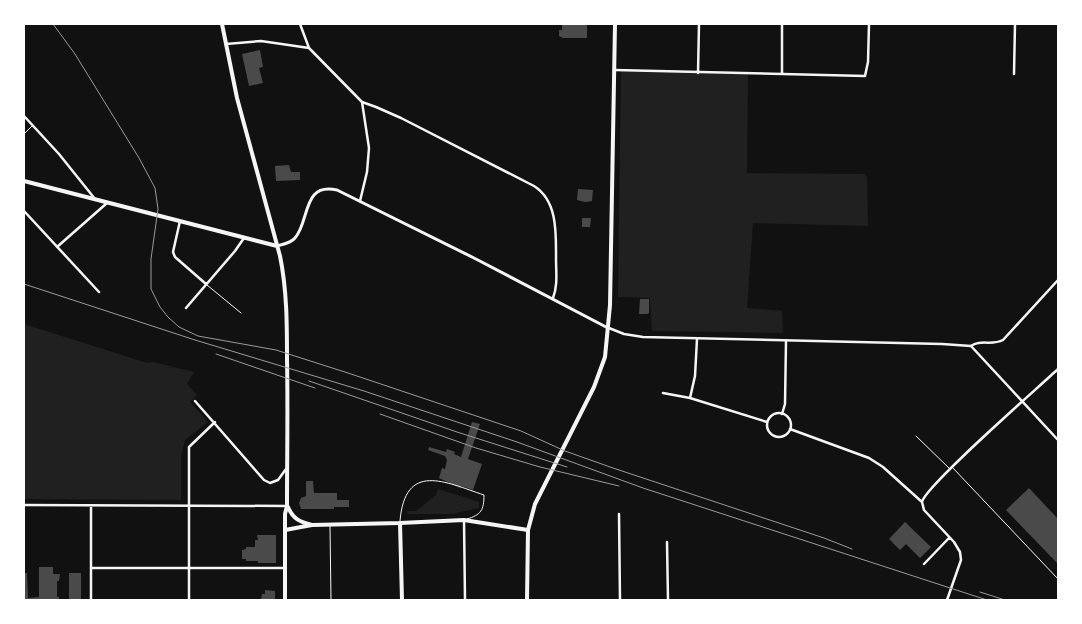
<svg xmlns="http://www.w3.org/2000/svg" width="1082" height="624" font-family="Poppins,sans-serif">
	<rect width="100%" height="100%" fill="#111"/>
	<path fill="#202020" d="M621,70L748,74L747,173L864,174L867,177L868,226L753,223L747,308L782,311L783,333L652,331L650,298L618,297Z
		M24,324L147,363L153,362L194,372L187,384L197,395L190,402L208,422L185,440L181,456V500L24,499Z
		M438,489L479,502V508L451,514H407V511H416L436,495Z"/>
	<path fill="#4a4a4a" d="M562,24H587V38H563L559,36V30H562Z
		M260,50L263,67L259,68L263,83L249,86L242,54Z
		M289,165L291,172H300V180L276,181L275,166Z
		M578,189L593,190L592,201L585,202L577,200Z
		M582,218H591L590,227H582Z
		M640,299H649V313L647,314H639Z
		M472,422L480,424L468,459L482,464L473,490L461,486L460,488L439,478L442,468L445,469L447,460L445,456L428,450L429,447L446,452L447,449L455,452L454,454L461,457Z
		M306,481H313L314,493H337V500H349V507H334V509H301L299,503L301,498L306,496Z
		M1029,488L1058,519V564L1006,510Z
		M905,522L931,547L920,558L906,544L900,550L889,539Z
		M257,535H276V563H258V561H246V559H242V550L246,549V547H255V540H258Z
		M39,567H53V574H60L59,581H57V597H59V600H24V573H27L28,598L39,597Z
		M69,573H81V600H69Z
		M265,590L275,591V600H261L262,594H265Z"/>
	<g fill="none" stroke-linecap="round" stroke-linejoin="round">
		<path stroke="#f5f5f5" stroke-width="1" d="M24,134L32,126
			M207,285L241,313
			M916,436L950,469
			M952,467L1058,579
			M400,521C405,461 445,482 484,495C484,510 481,515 467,519
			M330,526L331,600"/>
		<path stroke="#f5f5f5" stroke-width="2.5" d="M300,24L309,48L362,102L376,107L401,118L534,186C558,201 556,234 556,259C556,272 558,285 553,298
			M226,44L261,41L309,48
			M615,70L865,76L868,62L869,24
			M698,73L699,24
			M782,74V24
			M1014,74L1015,24
			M24,116L59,154L95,199
			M360,201L367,172L369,148L362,102
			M24,211L99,292
			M180,221L173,252L175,257L206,284
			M57,247L107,203
			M186,308L235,251L244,238
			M971,346C980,339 992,346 1003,340L1058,280
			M663,393L690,398L767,422
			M690,398L695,376L697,339
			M195,401L264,480L270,483L278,480L286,469
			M767 425a12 12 0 1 1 24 0a12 12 0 1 1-24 0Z
			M782,414L785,404L786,341
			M790,429L869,458L883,467L922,502L924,510L954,542L960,552L961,560L947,600
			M922,502C924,487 1039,387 1058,369
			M24,505L287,506
			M619,514L620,600
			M464,520L465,600
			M667,542L668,600
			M924,564L949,538
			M91,568H285
			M91,600V506
			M189,600V447L215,422"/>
		<path stroke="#f5f5f5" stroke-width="2.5" d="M609,328L624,334L643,337L942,344L971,346L1058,440"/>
		<path stroke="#f5f5f5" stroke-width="3" d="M277,246C284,244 291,243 295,238C310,221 302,182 337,190L474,258L608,328"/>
		<path stroke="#f5f5f5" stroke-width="4" d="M222,24L237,98L280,256C287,290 287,325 287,359C288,408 287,457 287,506L285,514V530
			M24,181L277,246
			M288,507C293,519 300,522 312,525
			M400,523L402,600"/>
		<path stroke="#f5f5f5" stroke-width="4" d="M285,600V530L312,525L400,523L464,520L528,530
			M527,600L528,530L535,504L594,387L605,357L610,305L615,24"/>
		<path stroke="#9a9a9a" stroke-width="1" d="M53,24L75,54L139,158L155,188L158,209L151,259V289L160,307L168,317L179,327L198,336L276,350L348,373L521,431L565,451L613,468L824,538L852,549
			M24,284L195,340L364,391L517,442L643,488L987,600
			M216,354L315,388
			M309,381L457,432L567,467
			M380,414L476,448L540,467L619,486
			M980,592L1005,600"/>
	</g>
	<rect width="1082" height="624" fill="none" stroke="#ffffff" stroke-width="50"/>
</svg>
